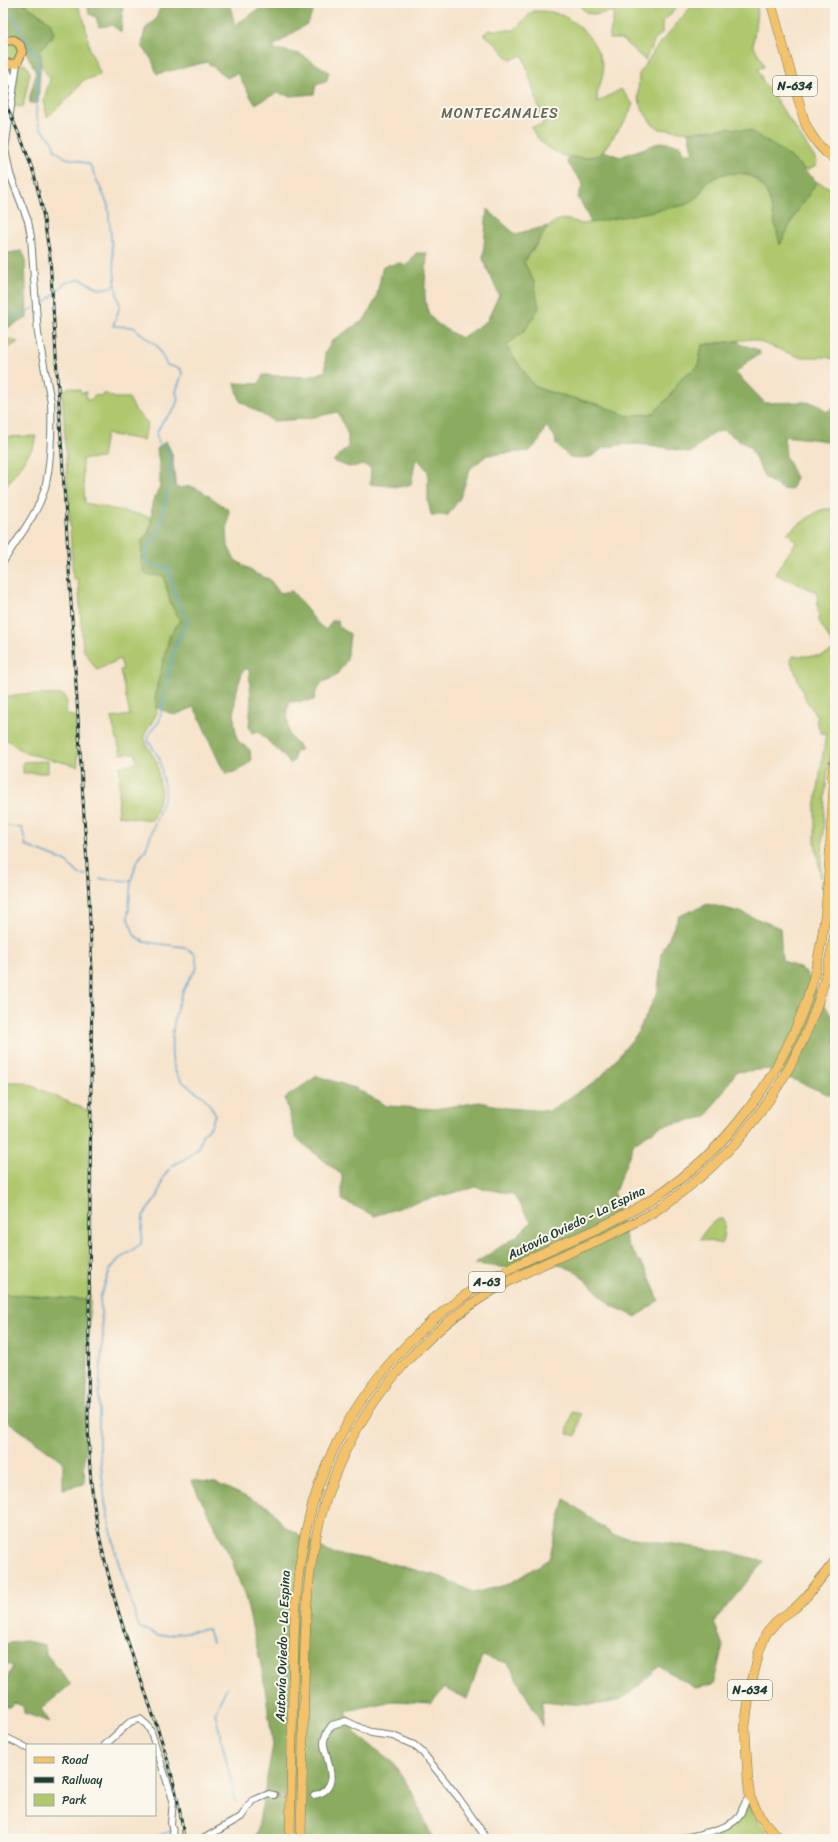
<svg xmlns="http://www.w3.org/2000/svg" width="838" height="1842" font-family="Sriracha,sans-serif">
	<rect width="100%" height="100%" fill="#fbf7ec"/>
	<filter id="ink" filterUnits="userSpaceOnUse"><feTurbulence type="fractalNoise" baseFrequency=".025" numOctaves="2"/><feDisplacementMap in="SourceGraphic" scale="8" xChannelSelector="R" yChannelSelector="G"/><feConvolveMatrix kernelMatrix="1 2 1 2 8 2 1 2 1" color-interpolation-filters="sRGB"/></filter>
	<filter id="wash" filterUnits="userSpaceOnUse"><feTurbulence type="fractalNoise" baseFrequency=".012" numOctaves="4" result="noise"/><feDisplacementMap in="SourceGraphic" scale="16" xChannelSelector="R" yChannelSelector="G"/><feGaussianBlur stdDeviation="0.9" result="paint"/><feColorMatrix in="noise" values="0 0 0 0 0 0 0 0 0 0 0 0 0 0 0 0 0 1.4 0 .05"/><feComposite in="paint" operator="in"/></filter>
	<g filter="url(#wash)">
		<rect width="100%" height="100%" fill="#f6e3ca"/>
		<path fill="#afc86e" stroke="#678251" d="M23,3H77L85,23L90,50L100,73L98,76L84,80L80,84L71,96L47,117L44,99L50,79L40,63L41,56L38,51L47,43L50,22Z
			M580,3H683L677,7L662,23V33L655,40L645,60L621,39H609C610,31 615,18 613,11C601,14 584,19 580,3Z
			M715,3H758L753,45L762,60L764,67L758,69L765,86H767L817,161L816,166L808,170L804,169L788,155L731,128L688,132L660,129L652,124L644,112L638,98L639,74L656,48L689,9L692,6L701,7Z
			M533,11C540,11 548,11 555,13C578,19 603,47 603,72C602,84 595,91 598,102L621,89L633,104L627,118L600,155C593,156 585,158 578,158C559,158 538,144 531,127L543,125V122L523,55L510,60L495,43L484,34L489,30H514Z
			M12,43L17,47L19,53L14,61L3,59V45Z
			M20,64L26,65L30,73L23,107L13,106L18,70Z
			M739,173C773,178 774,217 780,244L796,213L817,182L835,190V359L825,357H799L752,339L702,345L698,367L682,377L670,396L654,413L627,416L600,405L546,391L534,386L506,346L526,329L534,282L523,262C530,253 537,245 542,236C555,217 561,216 582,224L685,205L699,195L706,183L714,178L723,174Z
			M3,337L18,342L3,351Z
			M62,387L65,390L69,387L80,390L81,393L86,392V400L93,399L94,395L103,396L104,393L115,398H129L135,410L148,423L143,440L106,434L102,458L82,459L85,503L151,517C151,527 149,534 142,541L164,576L170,602L180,621L170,635L157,686L155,699L157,713L144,736L147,746L157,762L161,794L152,820L118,816L120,766L137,763L135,753L121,754L111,718L130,715L120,670L123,669L120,659L97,670L83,649L78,579H73Z
			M36,436L33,448L3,491V437Z
			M825,509H835V649L819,621L817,592L775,574L796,542L787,533L818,511Z
			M835,650V737L828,771L825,795L821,878L815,842V809L826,733H821L816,720L818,718L806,700L790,659L793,656H821Z
			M20,694L63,695L67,702L66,714L76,717L78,766L25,753L3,737V695L12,697Z
			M48,761V773H23V762Z
			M3,1082H23L91,1112L90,1300L3,1294Z
			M719,1219H724L723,1222H725L722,1244L700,1239C703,1233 711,1222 719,1219Z
			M572,1412L581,1414L576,1436L567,1433Z
			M749,1804L753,1814L768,1833L761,1839H694L729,1827Z"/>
		<path fill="#8bac61" stroke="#55744a" d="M3,3H23L50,22L54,33L51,39L48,40L47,43L38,51L41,56L38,103H30V96L36,75L35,70L24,48L15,37L3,28Z
			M87,3H123L121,32L112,25L99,27L96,17L89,14Z
			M164,3H229L235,25L268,3H322L314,9L308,23L271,48L300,54L329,72L326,82L316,84L314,94L290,96L277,93L255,104L237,73L227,78L207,62L157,74L152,60L142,46L145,29L156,19L159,10Z
			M3,68L10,87L9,102L3,92Z
			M731,128L751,131L788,155L817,182L796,213L780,245L768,194L759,181L750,175L739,173L723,174L714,178L706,183L699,195L685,205L591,223L588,215L578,197L583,184L567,162L569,156C579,159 596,159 604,151L620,157L661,142L680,145L683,153H693L688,132Z
			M487,209L515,234L548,226L524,262L534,282L539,308L526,329L506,346L534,386L546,391L600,405L627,416L654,413L670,396L682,377L698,367L702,345L738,341L742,345L759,350L760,354L751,359L736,373L765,403L805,402L818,404L826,412L835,407V440L832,444L820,440L784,436L786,457L796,478L791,490L782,489L765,478L750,447L723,430L710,435L691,453C666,447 627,439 602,449C599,451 596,454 592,456C587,459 577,457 571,458L556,444L555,437L546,426L539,441L530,451L487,455L470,469L460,498L448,515H431L428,500V471L416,457L411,485L399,487L370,484L371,468L364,465L349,467L333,461L348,447V435L338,412L304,419L273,421L240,401L235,383L259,384L263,375L309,377L326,371L325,353L332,341L365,319L376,299L383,266L401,263L406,267L416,253H427C427,271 421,298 429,314C434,324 452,333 461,338L487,321L499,295L483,259Z
			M3,246L8,253L22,251L25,257L27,318L3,330Z
			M166,441L172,454L176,488C181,488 186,486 192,487C199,487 221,505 229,510L227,529L228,546L234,559L256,574L269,579L280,593L292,591L318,624L326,630L332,621L338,620L339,627L350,634L347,660L335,677L322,682L316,692L314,700L290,702L287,710L289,735L301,749L294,753V761L290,764C284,754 267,741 258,731L252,733L249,727L251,700L249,669H244C234,692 231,718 238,741L250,750L251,761L238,771L226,774C213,753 206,729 194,707L175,715L157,708L155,699L157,686L170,635L180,621L170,602L164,576L147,575L141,564L142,541L148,535L151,526L152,503L160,486V471L157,449Z
			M708,904L740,912L780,928L782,960L805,971L832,1017L835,1018V1094L832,1096L768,1069L736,1072L706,1117L661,1126L634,1143L614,1194L628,1246L647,1271L659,1300L636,1317L611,1305L577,1272L558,1264L518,1269L474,1264L517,1236L531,1222L513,1194L476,1187L413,1203L375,1216L342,1200V1175L296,1138L285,1098L317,1076L355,1088L387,1106L435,1109L480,1102L506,1108L549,1111L600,1078L637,1034L658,991L662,953L679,916Z
			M3,1294L90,1300L84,1484L63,1489V1461L3,1418Z
			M191,1480L216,1483L270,1508L284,1526L331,1553L385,1562L441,1577L474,1593L509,1584L549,1559L565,1499L613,1535L727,1552L764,1561L714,1622L723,1646L713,1685L695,1688L659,1666C651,1675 627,1698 616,1701C592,1708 566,1703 542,1701L543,1726L508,1663L482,1656L467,1699L444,1688L431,1703L393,1701L346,1711L355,1733L391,1761L411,1790L433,1839H256L273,1745L263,1674L246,1600L231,1558Z
			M26,1641L45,1645L46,1654L71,1684L41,1709L50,1722L24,1713L23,1706L14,1703L11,1708L3,1705V1687L13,1666L3,1662V1644Z"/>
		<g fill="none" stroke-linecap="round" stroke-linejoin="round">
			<path stroke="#58a5d1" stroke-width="1.5" d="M3,10L15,19L27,41L39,58L36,115L40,128L52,140L55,150L66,158L77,160L90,165L108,205L116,290L120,306L113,326L133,327L157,346L167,365L181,369L182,374L176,392L178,399L174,410L163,421L156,434L159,443L168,450L171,482L166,496L158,536L149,544L145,557L152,566L168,567L176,598L188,621L175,646L159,722L150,732L148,741L160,759L165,794L146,849L136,863L131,881L128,919L135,936L145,942L184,947L195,954L197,968C194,973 189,978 187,983C175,1005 165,1053 177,1075C182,1084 193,1089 200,1094C207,1099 211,1107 215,1114L211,1126L202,1135L198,1149L185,1159L171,1166
				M38,307L43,305L65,283L80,279L100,289L116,286
				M3,322L34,308
				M3,825L22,828L26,846L65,861L79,874L86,875
				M100,879L130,881
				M169,1169L163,1178L158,1196L143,1216L141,1244L118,1260L110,1270L100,1298L103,1333L99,1397V1446L105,1502L117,1558L139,1627L159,1636L208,1629L212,1642
				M227,1687L215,1712L236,1802
				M149,1839L171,1831"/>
		</g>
	</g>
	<g filter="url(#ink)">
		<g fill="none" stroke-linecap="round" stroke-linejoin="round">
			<path stroke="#cbc2ac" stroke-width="6" stroke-dasharray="6 3" stroke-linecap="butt" d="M274,1795H314"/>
			<defs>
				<path id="minor" d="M5,64L12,83
					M3,562C17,539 36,516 44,491C51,469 52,425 51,402L38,334L31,237L28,221L10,174L5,149L17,63
					M3,1736L27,1748
					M105,1745L130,1722L140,1719L147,1725L151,1732L173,1800L171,1824L175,1839
					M314,1795C342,1790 327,1762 324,1745C323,1737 327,1731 332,1725L346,1721L371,1733L393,1736L414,1745L423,1753L458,1797L487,1839
					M203,1839L241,1817L252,1801L269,1794L274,1795
					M680,1839C695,1835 724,1830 736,1820C743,1813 743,1802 750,1797"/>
				<path id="major" d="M3,41L14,40L20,45L22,52L17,63L9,64L3,62"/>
				<path id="highway" d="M771,3L805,123C812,139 821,150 835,160
					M832,779L835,758
					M290,1839C291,1789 292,1739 293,1689C294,1601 296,1523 337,1442C375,1368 435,1307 509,1269C557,1244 610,1227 655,1197C726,1151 780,1078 807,999C832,927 828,849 835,773
					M301,1839C302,1789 303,1740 304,1690C305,1619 306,1550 332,1482C365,1395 432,1321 515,1278C564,1252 617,1237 664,1205C736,1156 792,1082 819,999C826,977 831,955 835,932
					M779,1839L760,1817L750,1797L748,1782L745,1727L750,1690L759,1652L766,1634L779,1619L795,1608L806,1597L835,1561"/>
			</defs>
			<use href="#minor" stroke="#6a7768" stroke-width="8"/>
			<use href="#major" stroke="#6a7768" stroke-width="10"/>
			<use href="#highway" stroke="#6a7768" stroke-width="10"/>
			<use href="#minor" stroke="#fff" stroke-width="6"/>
			<use href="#major" stroke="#f3c26a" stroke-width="8"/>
			<use href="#highway" stroke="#f3c26a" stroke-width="9"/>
			<defs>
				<path id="rail" d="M3,97L24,146L34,174L42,207L50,257L89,898L92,970L88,1424C89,1448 89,1473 93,1497C97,1532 106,1566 115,1600C137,1680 175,1757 184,1839"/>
			</defs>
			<use href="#rail" stroke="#1f3d34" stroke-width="3"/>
			<use href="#rail" stroke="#fbf7ec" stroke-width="1.5" stroke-dasharray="4.5" stroke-linecap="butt"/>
		</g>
	</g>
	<g text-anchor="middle" stroke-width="4" stroke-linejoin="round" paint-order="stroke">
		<g fill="#fbf7ec" stroke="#61756b" stroke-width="1">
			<rect x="773" y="76" width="44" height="20" rx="3"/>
			<rect x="469" y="1272" width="36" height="20" rx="3"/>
			<rect x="728" y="1680" width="44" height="20" rx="3"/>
		</g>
		<g font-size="12" font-weight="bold" fill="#1f3d34">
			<text x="795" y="90">N-634</text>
			<text x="487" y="1286">A-63</text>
			<text x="750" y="1694">N-634</text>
		</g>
		<g font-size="13" fill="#1f3d34" stroke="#fbf7ec">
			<text transform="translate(576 1222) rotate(-26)" y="5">Autovía Oviedo - La Espina</text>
			<text transform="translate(282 1646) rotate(-88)" y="5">Autovía Oviedo - La Espina</text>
		</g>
		<g font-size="14" letter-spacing="1" fill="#65675d" stroke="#fbf7ec">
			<text x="500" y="118">MONTECANALES</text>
		</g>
	</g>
	<rect width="838" height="1842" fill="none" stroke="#fbf7ec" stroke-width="16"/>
	<rect x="26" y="1744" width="130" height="72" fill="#fbf7ec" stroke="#a3ada2"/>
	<rect x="34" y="1757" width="20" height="6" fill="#f3c26a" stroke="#a3ada2"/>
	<text x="62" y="1764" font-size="12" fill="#1f3d34">Road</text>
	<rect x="34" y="1777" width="20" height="6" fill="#1f3d34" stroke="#a3ada2"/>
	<text x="62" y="1784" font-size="12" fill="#1f3d34">Railway</text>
	<rect x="34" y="1794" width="20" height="12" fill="#afc86e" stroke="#a3ada2"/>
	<text x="62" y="1804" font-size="12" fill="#1f3d34">Park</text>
</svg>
